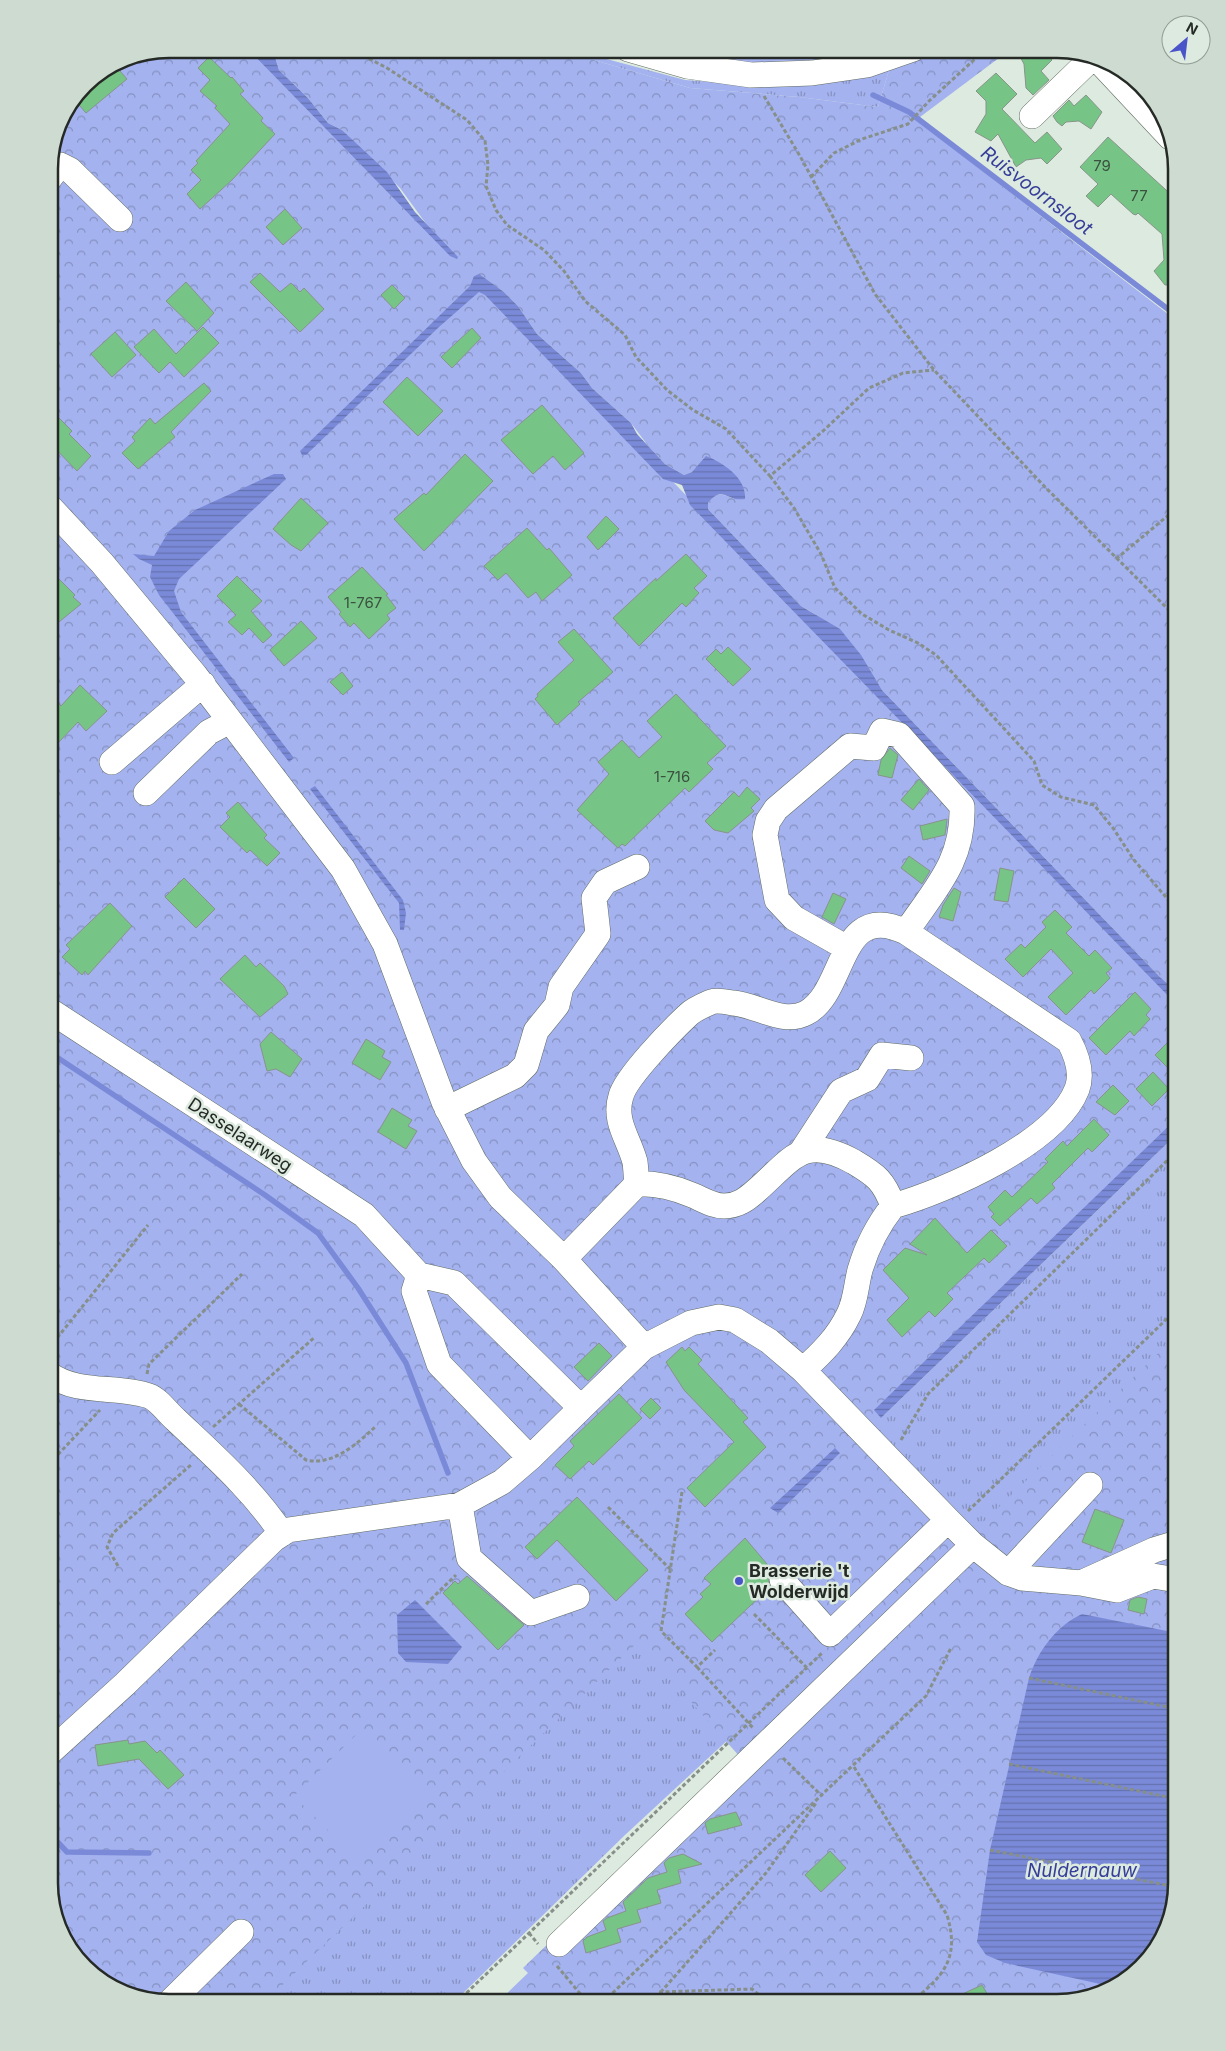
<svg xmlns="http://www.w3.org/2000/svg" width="1226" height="2051" font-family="Inter,sans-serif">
	<defs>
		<pattern id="grass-tufts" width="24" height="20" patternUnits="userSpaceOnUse" patternTransform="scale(1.25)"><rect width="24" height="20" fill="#a4b2ef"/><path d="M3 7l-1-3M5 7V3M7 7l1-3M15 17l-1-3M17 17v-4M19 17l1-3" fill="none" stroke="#8591c1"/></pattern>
		<pattern id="forest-crowns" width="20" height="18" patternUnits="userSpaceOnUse" patternTransform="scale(1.25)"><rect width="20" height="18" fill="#a4b2ef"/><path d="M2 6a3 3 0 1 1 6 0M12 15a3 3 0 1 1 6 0" fill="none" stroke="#8591c1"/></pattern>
		<pattern id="water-rules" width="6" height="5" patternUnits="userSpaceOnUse" patternTransform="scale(1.25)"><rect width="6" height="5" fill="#7a8ad8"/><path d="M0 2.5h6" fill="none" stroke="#6471af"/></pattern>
	</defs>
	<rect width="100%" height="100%" fill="#ddeadf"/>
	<path fill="url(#grass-tufts)" d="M573,49H581L599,57L685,80L768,86L889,70L878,107L799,97L690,88L594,60Z
		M632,49H880L814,63L742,67Z
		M1177,1134V1527L997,1544L950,1512L862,1420L942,1343L881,1418Z
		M655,1633L745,1724L625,1835L454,2002H258L549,1670Z"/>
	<path fill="url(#forest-crowns)" d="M169,49H254L430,229L400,188L342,130L328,123L308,98L279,70L275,57L266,49H573L594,60L690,88L799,97L878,107L889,70L935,49H1011L916,120L1177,321V992L1160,977L882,690C860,655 838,625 801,606L708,509V503C717,491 721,494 735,499L692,472L684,475L665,464L649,447L631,423L592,388L581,373L537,334L518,306L504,292L479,275L474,276L1177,1003V1120L864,1422L972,1533L1177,1335V1883L1157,1949L1110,1990L1057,2002H557L549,1995L542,2002H498L528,1973L523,1968L740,1757L638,1642L265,2002H161L102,1982L61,1935L49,1882V161L58,122L84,84L123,58Z"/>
	<path fill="#a4b2ef" d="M363,1728L427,1793L359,1861L294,1796Z"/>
	<path fill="url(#water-rules)" d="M248,49H266L275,57L279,70L308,98L328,123L342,130L387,172L415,212L458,257L457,259L450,256Z
		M479,274L504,292L518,306L537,334L581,373L592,388L631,423L637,434L665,464L684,475L692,472L706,456C722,462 747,478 745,499C726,502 723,484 708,503V509L801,606L840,629L861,655L882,690L1160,977L1177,992V1005L690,505L682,485L663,479L485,295L479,292L439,327L306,455H302L300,451L470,286L474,276Z
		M274,474H283L286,479L179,579L174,591L181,612L294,758L289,762L159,595L150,577L152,565L139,559L133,554L154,556L169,531L195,510Z
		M315,786L403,900L406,913L404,930H400L399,903L310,789Z
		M1177,1118V1134L881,1418L874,1410Z
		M835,1448L840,1453L778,1513L770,1508Z
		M415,1600L462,1647L448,1664L406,1662L398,1653L397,1615Z
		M1082,1614L1177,1633V1883L1157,1949L1114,1987L1005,1963L986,1955L977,1942L990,1850L1029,1678C1038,1651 1056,1626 1082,1614Z"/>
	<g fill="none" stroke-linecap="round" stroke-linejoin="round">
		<path stroke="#7a8ad8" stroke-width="5.5" d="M873,95L909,112L1177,316
			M49,1052L265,1195L318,1233L358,1288L406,1363L448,1473
			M49,1833L67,1852L149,1853"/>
	</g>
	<path fill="#76c587" stroke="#88948a" d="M1016,49H1041L1052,60L1041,71L1049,80L1033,95L1026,88L1024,64Z
		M209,57L231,78L232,77L244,91L240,94L263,118L261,121L275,134L232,180L200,209L187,194L201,180L191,170L198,163L196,161L230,124L215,108L217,106L200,91L210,80L198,68Z
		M114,64L127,79L86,113L74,99L84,84Z
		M996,73L1017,94L1002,109L1035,143L1047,132L1062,149L1047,164L1041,158L1026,160L1016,167L998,134L991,141L975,132L986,114V101L976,91Z
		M1086,95L1102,112L1091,129L1079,121L1066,122L1062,126L1057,122L1053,116L1069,100L1074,106Z
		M1108,137L1177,200V284L1165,285L1154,271L1164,260L1162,234L1138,213L1136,215L1133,214L1111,194L1098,207L1086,196L1098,184L1080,167Z
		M285,209L302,228L283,245L266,227Z
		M260,273L280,292L291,283L300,292L304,288L324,309L300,332L250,282Z
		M186,282L214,313L197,331L166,301Z
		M392,285L405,298L394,309L381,295Z
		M203,327L219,343L184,377L170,362L159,373L134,347L154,329L176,354Z
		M472,328L481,338L452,368L441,357Z
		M115,332L136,355L112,377L91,354Z
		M407,377L443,411L418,436L383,402Z
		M204,383L211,391L171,432L175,437L138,469L122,453L135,441L132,437L150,418L155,424Z
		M542,405L584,453L565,470L553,456L533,474L501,440Z
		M49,408L72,431L69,434L91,456L77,471L49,442Z
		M465,454L493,481L424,551L394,519L424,493L426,495Z
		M301,498L328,523L301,551L291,545L273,529Z
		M606,516L619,529L598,550L587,537Z
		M527,528L547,550L549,548L572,575L542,601L536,592L528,598L506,573L498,580L484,566Z
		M686,554L707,576L694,588L699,593L686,607L682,603L639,646L613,618L656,578V581Z
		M362,567L388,594L386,595L396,608L387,615L390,619L369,639L354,623L350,627L339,614L341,612L328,597Z
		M49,569L75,595L73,597L81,604L49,630Z
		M237,576L262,601L251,611L272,635L263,643L249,628L242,635L228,622L236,615L217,596Z
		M301,621L317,638L284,666L270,650Z
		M574,629L613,672L578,702L580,704L557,725L535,699L538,696L537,694L574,660L558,642Z
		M728,647L751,669L733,686L706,659L716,649L721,654Z
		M342,672L353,686L343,695L330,682Z
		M80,685L107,711L86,731L78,722L58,743L49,734V709L57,701L61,706Z
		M676,694L726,746L707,763L713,769L689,792L685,788L625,846L622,844L618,848L577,810L609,774L598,762L622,740L639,758L662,737L647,721Z
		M890,748L898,755L892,778L878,775L881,760Z
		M919,779L929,790L913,810L901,800Z
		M747,787L760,799L751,808L754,811L728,833L714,830L705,821L734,792L739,797Z
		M238,802L267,835L264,838L280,853L267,866L250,850L247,853L220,827L230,817L226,813Z
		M947,819L945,835L923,840L920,826Z
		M909,856L930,871L922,884L901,868Z
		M1000,868L1014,871L1008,902L994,900Z
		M184,878L215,909L196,928L165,897Z
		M954,888L961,892L953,921L939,917L943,905Z
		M833,893L846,899L834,924L822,917Z
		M110,903L132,926L88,975L85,971L82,975L62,957L70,949L66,945Z
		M1055,910L1072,927L1066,933L1089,956L1095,950L1112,968L1106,973L1110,978L1094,994L1091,990L1066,1015L1048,997L1073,973L1051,949L1023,977L1005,959L1021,944L1025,948L1046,927L1042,922Z
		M245,955L256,967L260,963L284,986L288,994L260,1017L220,979Z
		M1135,992L1151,1009L1146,1015L1150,1019L1134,1036L1130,1031L1106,1055L1089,1038Z
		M271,1032L302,1059L290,1077L276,1069L267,1071L260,1044Z
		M1177,1033V1077L1155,1055Z
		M366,1039L385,1051L382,1057L391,1062L380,1080L352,1063Z
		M1153,1072L1169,1089L1152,1106L1136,1089Z
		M1113,1085L1129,1101L1115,1115L1096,1102Z
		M392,1108L412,1120L408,1126L417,1131L406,1149L378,1132Z
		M1094,1119L1109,1135L1092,1152L1088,1148L1052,1184L1055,1188L1037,1204L1031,1198L1000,1226L991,1217L994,1214L988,1207L1005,1190L1012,1197L1048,1162L1045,1159L1063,1141L1067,1146Z
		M935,1218L967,1253L991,1230L1007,1246L989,1263L984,1258L947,1293L953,1299L935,1317L929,1311L902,1337L887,1320L909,1298L883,1270L905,1248L927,1255L910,1244Z
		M599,1343L612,1356L588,1381L574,1367Z
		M682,1347L685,1351L689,1347L702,1360L698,1364L748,1418L743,1422L766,1447L705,1507L687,1488L734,1442L684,1390L666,1362Z
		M619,1394L642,1418L593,1465L589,1461L570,1479L555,1465L574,1446L570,1441Z
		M651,1398L661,1408L650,1419L640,1409Z
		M577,1497L648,1570L616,1601L557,1540L537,1559L525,1547Z
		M1095,1509L1124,1520L1111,1553L1082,1542Z
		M745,1538L772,1570L768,1576L770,1587L712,1642L685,1614L703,1597L700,1594L711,1584L704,1578Z
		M467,1576L524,1625L498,1650L443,1593L455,1581L458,1584Z
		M1138,1597L1147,1599L1144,1614L1128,1610L1130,1600Z
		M128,1740L129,1744L145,1741L157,1753L160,1750L184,1775L168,1789L139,1759L98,1766L95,1745Z
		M736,1812L742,1825L708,1834L705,1823L710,1819Z
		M830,1851L846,1868L821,1892L805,1875Z
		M683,1854L702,1864L678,1870L681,1883L657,1890L661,1903L637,1910L641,1922L617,1929L621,1942L586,1953L583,1941L587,1937L606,1930L603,1921L607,1918L626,1911L623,1902L648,1878L667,1872L664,1863L669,1858Z
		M982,1985L992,2002H945Z"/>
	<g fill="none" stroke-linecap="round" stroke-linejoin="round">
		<defs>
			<path id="minor" d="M628,49L687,66L751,75L812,73L867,65L913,49
				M1098,60L1170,137
				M1032,116L1092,58
				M49,179L60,165L70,170L120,219
				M49,506L102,563L195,675L343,869L385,944L444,1102L474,1161L500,1197L564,1259L644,1347
				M112,762L203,684
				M146,793L209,732L230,721
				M847,948L794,918L777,900L765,835L768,821L776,809L850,746L874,748L882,731L899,735L962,806C964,861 935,889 906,932
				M49,1010L364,1215L419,1275
				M447,1109L515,1076L526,1065L536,1031L557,1005L561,987L598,934L594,898L605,882L637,867
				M802,1151L841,1091L867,1079L882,1055L911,1058
				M637,1184C655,1183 675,1188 692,1195C702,1199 712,1206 724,1206C738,1206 747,1199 757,1190C793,1158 804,1134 854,1162C876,1175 884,1181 893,1206C878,1225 867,1246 860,1270C856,1285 856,1300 849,1314C838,1337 822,1353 803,1370
				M564,1259L637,1184C636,1177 636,1169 635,1162C629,1139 613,1121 621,1096C626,1077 672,1030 688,1015C693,1010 704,1005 711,1002C717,1000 727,1002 733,1003C757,1005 783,1025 806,1013C847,992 837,899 906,932L1069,1041C1077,1056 1083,1073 1077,1089C1056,1143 946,1191 893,1206
				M419,1275L454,1283L581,1408L644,1347L691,1323L719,1317L735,1320L769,1341L803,1370L948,1520L973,1545L1008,1573L1022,1578L1081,1583L1117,1590L1153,1576L1177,1580
				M419,1275L414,1291L439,1364L530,1458L581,1408
				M49,1374C78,1395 117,1385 149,1396C158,1399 168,1413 175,1419C213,1455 253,1490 282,1534
				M530,1458L502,1482L460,1505L469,1558L531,1613L577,1597
				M1008,1573L1090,1485
				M782,1580L830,1634L948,1520
				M1081,1583L1154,1550L1177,1543
				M49,1753L125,1684L274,1539L288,1530L460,1505
				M559,1944L973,1545
				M170,2002L241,1932"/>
		</defs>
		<use href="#minor" stroke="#626d63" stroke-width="26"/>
		<path stroke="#868f88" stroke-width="3" stroke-dasharray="4 2.5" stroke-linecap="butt" d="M345,49L358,53L387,68L467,120L485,141L488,165L486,186L496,210L507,225L544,250L564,271L585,301L625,335L636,357L667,390L693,410L726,429L770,476L823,431L869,388L903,373L934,370
			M764,96L800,156L875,294L934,370L1046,488L1177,618
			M811,177L834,153L862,139L908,124L929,101L986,49
			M770,476L794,508L821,554L835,588L862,614L889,630L918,643L936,655L1034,761L1042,785L1061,797L1094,805L1113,828L1134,860L1177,910
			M1116,559L1171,513L1177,504
			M49,1348L148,1225
			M147,1374L149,1364L242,1274
			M239,1404L306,1460C332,1466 356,1445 375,1427
			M213,1427L315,1337
			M901,1440L928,1394L1177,1151
			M49,1464L100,1410
			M682,1492L661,1631L697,1667L715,1650
			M608,1507L670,1569
			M968,1511L1177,1309
			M118,1566L107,1547L113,1533L192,1464
			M426,1604L456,1575
			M754,1614L808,1669
			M697,1667L754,1729
			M1029,1678L1177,1709
			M783,1758L821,1795
			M1009,1764L1177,1799
			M854,1767L947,1915C960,1958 944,1976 911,2002
			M990,1850L1176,1887
			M529,1933L538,1944
			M557,1966L587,2002
			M659,1992L752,1989L768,2002
			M457,2002L822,1653
			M603,2002L926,1696L951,1648
			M652,2002L766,1873L816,1803"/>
		<use href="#minor" stroke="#fff" stroke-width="25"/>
	</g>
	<circle fill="#4a54c9" stroke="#ddeadf" stroke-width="2" cx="739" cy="1581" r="5"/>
	<g text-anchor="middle" stroke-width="5" stroke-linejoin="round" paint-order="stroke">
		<g font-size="15" fill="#39513e">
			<text x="1102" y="171">79</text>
			<text x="1139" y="201">77</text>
			<text x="363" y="608">1-767</text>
			<text x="672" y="782">1-716</text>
		</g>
		<g font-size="18" fill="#252a26" stroke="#ddeadf">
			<text transform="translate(240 1135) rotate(33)" y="6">Dasselaarweg</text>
		</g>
		<g font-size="18" font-weight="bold" fill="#252a26" stroke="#ddeadf" text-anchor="start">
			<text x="749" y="1577">Brasserie 't<tspan x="749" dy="21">Wolderwijd</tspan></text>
		</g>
		<g font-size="19" font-style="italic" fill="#363e9a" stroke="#ddeadf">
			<text transform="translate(1037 190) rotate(37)" y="7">Ruisvoornsloot</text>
			<text x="1082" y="1877">Nuldernauw</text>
		</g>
	</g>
	<path d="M0 0H1226V2051H0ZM169 58H1057A111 111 0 0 1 1168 169V1883A111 111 0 0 1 1057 1994H169A111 111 0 0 1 58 1883V169A111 111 0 0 1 169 58Z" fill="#cedbd0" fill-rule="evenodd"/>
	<path fill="none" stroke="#252a26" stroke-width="2.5" d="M169 58H1057A111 111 0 0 1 1168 169V1883A111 111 0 0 1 1057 1994H169A111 111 0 0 1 58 1883V169A111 111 0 0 1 169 58Z"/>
	<g transform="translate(1186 40) rotate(28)"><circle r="24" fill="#ddeadf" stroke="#939d95"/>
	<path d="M0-4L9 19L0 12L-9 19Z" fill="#4a54c9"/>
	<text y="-8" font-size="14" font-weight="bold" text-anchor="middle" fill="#252a26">N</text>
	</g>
</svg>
